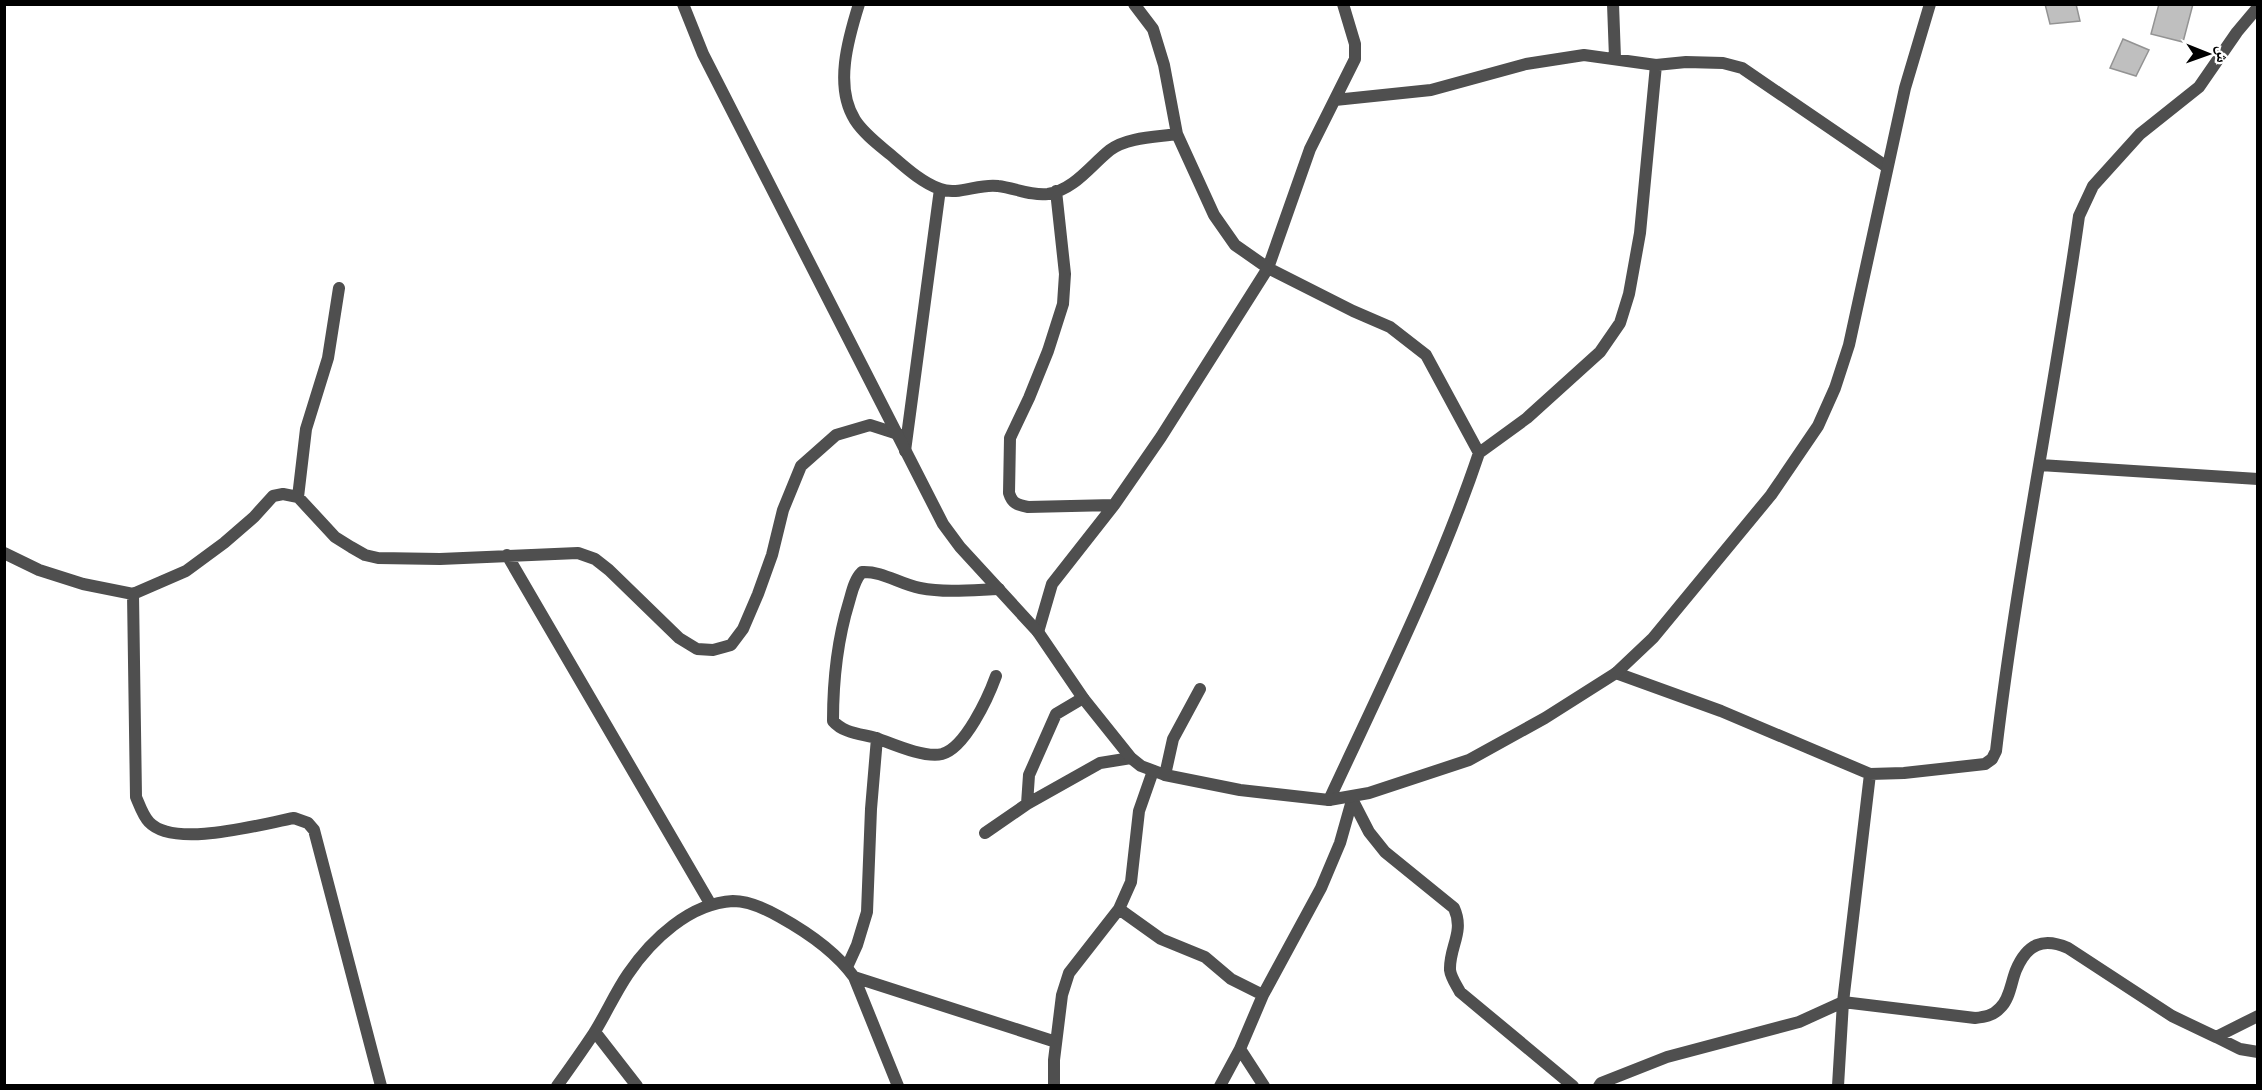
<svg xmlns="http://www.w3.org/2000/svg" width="2262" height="1090" font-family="'Fira Sans Condensed','Noto Naskh Arabic',sans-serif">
	<rect width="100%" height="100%" fill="#fff"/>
	<path fill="#bfbfbf" stroke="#939393" stroke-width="1.5" d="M2045,4H2076L2080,21L2050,24Z
		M2159,4H2193L2183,42L2151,34Z
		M2123,39L2149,50L2136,76L2110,68Z"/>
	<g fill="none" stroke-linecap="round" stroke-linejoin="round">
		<path stroke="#4f4f4f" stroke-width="12" d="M859,4C848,39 834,87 855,120C864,134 879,145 891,155C905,167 921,182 940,189C958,196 979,183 998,186C1015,188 1031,196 1048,194C1075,189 1090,166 1110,150C1127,137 1157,137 1177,134
			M1134,4L1153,29L1164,65L1177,134L1214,215L1235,245L1268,268L1353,311L1390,327L1426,355L1479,453C1439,572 1382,686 1329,800
			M1613,4L1615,58
			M1335,100L1431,90L1526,64L1584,55L1656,65L1686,62L1723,63L1742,68L1887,167
			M1056,191L1065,274L1063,304L1048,351L1029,398L1010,438L1009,493C1012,503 1017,505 1028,507L1114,505
			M905,451L940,189
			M1479,453L1527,418L1600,352L1620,323L1629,294L1640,233L1656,65
			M2040,465L2258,479
			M298,497L306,429L328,358L339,288
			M4,553L39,570L83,584L133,594L186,571L224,543L254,517L273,496L283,494L298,497L335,537L351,547L365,555L378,558L440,559L578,553L595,559L609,570L679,638L697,649L713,650L724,647L731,645L743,629L758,594L772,555L783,510L801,466L836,435L870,425L898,434
			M507,555L711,905
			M133,594L136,797C139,804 143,816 149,822C174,849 261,824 294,818L308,823L314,830L381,1086
			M1038,632L1052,584L1114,505L1161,437L1268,268L1310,149L1355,59V44L1343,4
			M1616,673L1721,711L1870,774L1904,773L1985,764L1992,759L1996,751C2017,571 2054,395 2079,216L2093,186L2140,134L2199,87L2237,32L2258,7
			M996,676C988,698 965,748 942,754C925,758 895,745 879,739C864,734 844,734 833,721C833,680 837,641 849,602C852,592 854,580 862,572C883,571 899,584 920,588C946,593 973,590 999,589
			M1165,775L1173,739L1200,689
			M1352,799L1369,832L1385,852L1454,908C1465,932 1449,947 1450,970C1451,978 1457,986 1460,992L1573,1086
			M1027,804L1029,775L1056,714L1083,698
			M985,833L1027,804L1100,763L1131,758
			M1119,909L1161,939L1205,957L1231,979L1263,995
			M847,967L857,945L867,912L871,809L877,738
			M854,977L1056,1042
			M595,1032L637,1086
			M2216,1037L2240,1049L2258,1052
			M1240,1049L1264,1086
			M557,1086C570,1068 582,1051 594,1033C606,1014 615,993 628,974C651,940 690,903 733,901C750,901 766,909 780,917C807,932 836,952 854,977L898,1086
			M1054,1086V1060L1062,995L1069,973L1119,909L1131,882L1139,811L1153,771
			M1220,1086L1240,1049L1263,995L1321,888L1340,843L1353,797
			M1599,1086L1601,1083L1667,1057L1799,1022L1843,1002L1870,774
			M1838,1086L1843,1002L1975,1018C1984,1017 1993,1016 2000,1008C2010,999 2011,982 2016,970C2027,944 2043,937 2068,948L2172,1016L2216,1037L2258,1016"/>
		<path stroke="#4f4f4f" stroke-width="12" d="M683,4L703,54L943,524L960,547L1038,632L1083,698L1131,758L1141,766L1165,775L1240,790L1329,800L1369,793L1469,760L1545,718L1616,673L1653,638L1771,495L1818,426L1835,388L1849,345L1905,88L1930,4"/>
	</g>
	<rect width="2262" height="1090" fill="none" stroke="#000000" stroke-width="12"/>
	<g transform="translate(2208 54) rotate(91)" stroke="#ffffff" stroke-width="4.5" paint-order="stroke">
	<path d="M0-4.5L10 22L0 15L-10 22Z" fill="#000000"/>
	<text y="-9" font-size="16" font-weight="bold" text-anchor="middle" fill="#000000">ش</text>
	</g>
</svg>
